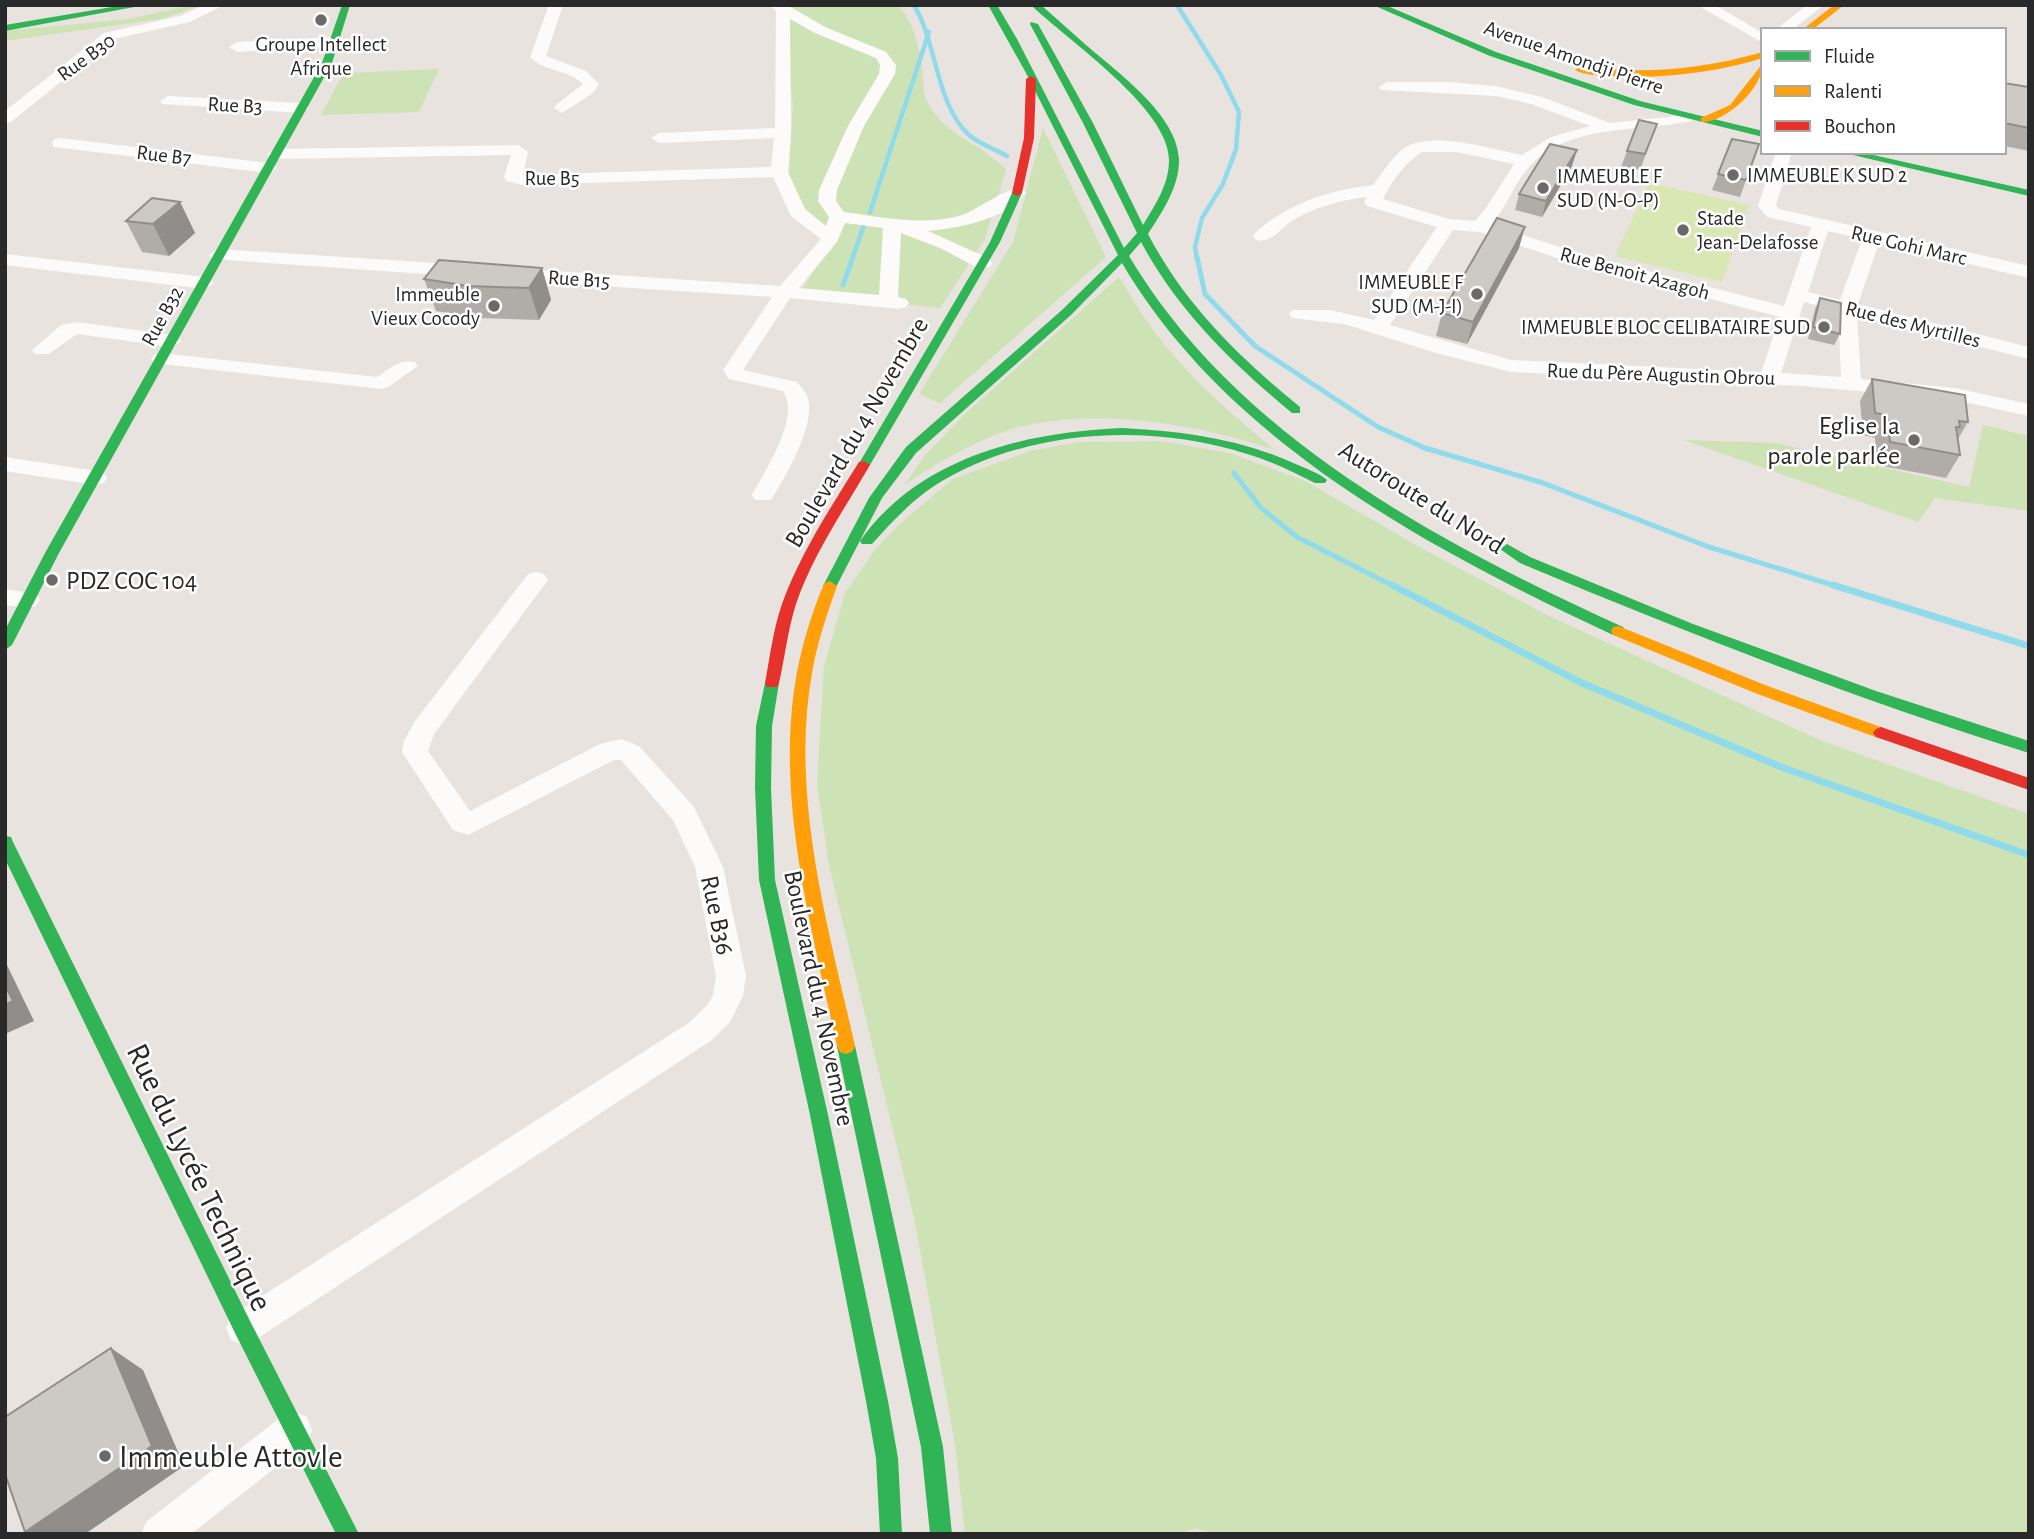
<svg xmlns="http://www.w3.org/2000/svg" width="2034" height="1539" font-family="'Alegreya Sans',sans-serif">
	<rect width="100%" height="100%" fill="#e8e3de"/>
	<path fill="#cde3b6" d="M192,5H203L161,19L5,41V31L128,19Z
		M769,5H898C916,25 920,51 923,76C924,83 923,92 926,98C941,136 982,142 1006,170L985,239L940,308L801,292L831,241L805,212L789,177L793,104L782,13Z
		M439,69L419,112L321,115L342,76L347,73Z
		M1043,128L1106,257L940,403L919,394L1013,242Z
		M1119,277C1129,293 1138,309 1148,323C1181,370 1231,414 1275,450C1197,424 1096,407 1015,428C983,437 932,465 905,485L925,455L965,414Z
		M1983,425L2029,436V511L1935,498L1918,522L1684,440L1776,443L1969,487Z
		M1161,441L1230,453L1305,481L1423,549L1547,615L1822,741L2029,814V1534H1216L1195,1528L1179,1534H965L955,1445L915,1222L829,865L817,785L824,666L845,593L874,551L897,526L953,479L1030,451L1079,442Z"/>
	<path fill="#d9e7b4" d="M1649,183L1749,205L1722,282L1615,256Z"/>
	<g fill="none" stroke-linecap="round" stroke-linejoin="round">
		<path stroke="#90dbeb" stroke-width="4.5" d="M914,5C937,43 936,105 969,135C979,144 995,149 1007,156
			M1177,5L1221,75L1239,112L1236,149L1223,184L1202,218L1195,247L1197,259
			M870,212L929,32
			M852,259L864,225"/>
		<path stroke="#90dbeb" stroke-width="5" d="M1197,257L1205,294L1255,346L1378,427L1425,448L1543,483L1709,547L1839,587
			M843,285L853,257
			M1234,473L1261,508L1297,537L1395,587"/>
		<path stroke="#90dbeb" stroke-width="7" d="M1392,585L1582,683L1781,767L2029,855
			M1833,585L2029,646"/>
		<path fill="#fcfbfa" fill-rule="evenodd" d="M204,5H224L190,22L114,39L11,122L5,124V111L104,33L180,16Z
			M549,5H563L546,56L586,71L599,84L593,93L562,113L554,108L556,105L583,84C568,69 544,72 530,57Z
			M769,5H787L825,27L886,52L896,65L895,74L864,126L837,190L836,201L844,212C881,217 922,226 959,216C977,211 1007,185 1023,189L1026,193C1004,220 960,228 928,231L990,259L992,263L990,267H976L940,248L901,233L898,297L906,299L909,303L906,307L899,309L790,298L743,370L797,382C800,386 805,391 807,396C818,421 785,478 771,500H755L752,495C765,471 801,417 783,391L729,379L723,370L772,297L509,280L500,274L509,268L780,286L821,239L791,216L773,177L522,185L507,181L504,177L511,155L275,159L267,154L275,149L518,145L528,152L523,175L771,167L774,138L659,143L651,138L659,133L775,128L776,11ZM790,19L815,33L876,58L880,65L879,74L848,126L819,190L818,201L829,217L826,226L805,209L788,172L791,133ZM845,223L883,228L879,295L799,288L837,242Z
			M1697,5H1715L1763,33V43Z
			M1807,5H1824L1792,30H1775Z
			M336,37L341,39L344,42L341,45L237,52L229,47L237,42Z
			M1387,82H1449L1496,86L1542,97L1610,123L1695,114L1697,117L1695,120C1642,133 1570,122 1530,166C1514,183 1507,207 1491,225L1589,256L1784,306L1811,227L1767,217L1758,206L1776,152H1792L1776,205L1779,209L2029,266V278L1879,243L1858,304L2029,347V359L1857,316L1861,379L1955,388L2029,404V416L1955,400L1803,386L1511,372L1436,353L1344,324L1292,318L1289,314L1292,310H1330L1374,320L1437,227L1367,206L1364,202L1367,197C1341,200 1315,207 1293,220C1281,228 1271,244 1256,240L1253,236L1256,232C1289,203 1329,190 1373,185C1382,174 1392,157 1404,148C1431,130 1492,149 1522,155L1551,137L1590,126L1531,104L1496,96L1381,90L1379,87ZM1422,152H1456L1514,164L1486,208L1475,221L1449,219L1383,199C1390,183 1407,161 1422,152ZM1453,230L1479,232L1575,264L1780,317L1761,372L1511,360L1390,325ZM1828,231L1862,239L1840,300L1808,292ZM1804,302L1838,311L1841,377L1781,373Z
			M168,96L301,103L309,108L301,113L162,104L160,101Z
			M60,138L268,163L277,168L268,173L54,147L52,143L54,139Z
			M218,249L468,265L477,271L468,277L212,259L209,255Z
			M5,254L205,277L214,283L205,289L5,265Z
			M77,322L172,335L182,341L172,347L77,334L49,354H35L32,350L61,325Z
			M161,353L377,377C389,369 401,358 415,362L418,366L388,387L381,389L154,363L151,359L154,355Z
			M5,457L96,471L104,473L107,478L104,483L96,485L5,471Z
			M536,572L544,574L548,580L434,734L428,751L470,811L600,744L621,739L639,746L694,807L723,867L746,976L743,996L730,1022L712,1040L255,1340L243,1345L231,1340L226,1328L231,1316L690,1022L708,1004L713,995L716,976L695,867L673,820L621,760H614L468,835L453,830L402,752L404,741L415,721L528,574Z
			M5,589L36,594L40,600L36,606L28,608L5,605Z
			M294,1412L307,1417L312,1430L307,1443L191,1534H141L147,1521L281,1417Z"/>
		<path fill="#30b455" fill-rule="evenodd" d="M124,5H145L5,31V25Z
			M342,5H350L332,63L59,553L12,645L5,650V630L45,553L322,63Z
			M988,5H997L1017,39L1124,248L1137,233L1083,123L1030,24L1031,22L1038,24L1093,123L1143,225C1155,205 1169,185 1169,160C1169,108 1067,40 1031,5H1041C1056,18 1071,32 1086,45C1117,72 1178,115 1179,160C1179,188 1162,212 1148,234C1185,305 1239,357 1300,407V413H1292C1232,363 1178,311 1141,242L1129,256C1237,437 1437,542 1623,627L1625,631L1623,635H1613C1431,550 1227,442 1122,263L1071,315L916,453L882,498L835,589H825L823,586L869,498L906,447L1062,310L1118,255L1026,73Z
			M1373,5H1385L1496,52L1640,101L1763,131V137L1634,105L1490,56Z
			M1840,152H1860L2029,190V196Z
			M1017,190L1022,193L1000,242L870,465L864,469L859,468L858,465L990,242L1012,193Z
			M1122,428C1183,431 1242,439 1298,465C1307,469 1319,473 1327,480L1325,483H1315C1293,472 1271,461 1247,454C1147,422 1024,429 934,486C910,502 891,523 872,544H862L860,541C919,457 1026,432 1122,428Z
			M1507,544L1530,557L1693,624L1876,691L2029,741V753C1856,699 1687,633 1520,563L1500,549Z
			M772,678L779,683L772,726L771,788L775,880L828,1115L888,1401L898,1458L902,1534H880L876,1458L866,1401L810,1115L759,880L755,788L756,726L765,683Z
			M5,836L11,837L13,842L250,1321L359,1534H336L236,1335L5,859Z
			M846,1038L852,1040L855,1046L943,1447L952,1534H930L921,1447L837,1046L840,1040Z"/>
		<path fill="#ff9f0a" fill-rule="evenodd" d="M1834,5H1844L1812,30H1802Z
			M1763,52V58C1713,73 1664,79 1612,76C1601,75 1585,76 1575,70L1580,67C1646,74 1699,70 1763,52Z
			M1763,63C1763,88 1726,123 1701,122V118L1730,105Z
			M830,581L837,586C827,614 817,643 812,673C790,797 828,926 855,1046L852,1052L846,1054L840,1052L837,1046C808,911 765,764 808,628C813,613 818,596 825,583Z
			M1618,626L1765,685L1886,729L1889,733L1881,739L1755,693L1613,635L1611,631L1613,627Z"/>
		<path fill="#e5322d" fill-rule="evenodd" d="M1031,76L1036,79L1034,138L1022,193L1017,196L1012,193L1024,138L1026,79Z
			M864,461L870,465C844,510 813,554 796,604C788,629 785,656 779,683L777,687H767L765,683C770,656 773,630 782,604C800,554 831,507 859,462Z
			M1881,727L2029,778V790L1876,737L1873,733L1876,729Z"/>
	</g>
	<path fill="#b0ada9" d="M2004,83L2029,87V151L2004,146Z
		M1657,124L1640,170L1621,167L1627,151Z
		M1732,139L1746,180L1740,197L1712,190Z
		M1572,166L1542,217L1515,210L1519,194Z
		M180,202L195,233L169,256L142,252L126,221Z
		M1519,248L1467,344L1436,336L1442,313Z
		M542,268L551,300L539,320L479,318L436,311L424,279Z
		M1820,298L1840,334L1834,345L1808,339L1815,309Z
		M1872,379L1968,422L1958,439L1960,455L1946,478L1877,465L1875,438L1863,435L1860,401Z"/>
	<path fill="#908d8a" d="M1577,150L1572,166L1542,217L1546,201Z
		M180,202L195,233L169,256L153,224Z
		M1525,227L1519,248L1467,344L1473,322Z
		M542,268L551,300L539,320L529,288Z
		M5,961L34,1021L5,1034Z
		M111,1348L143,1370L184,1466L85,1534H29L25,1532Z"/>
	<path fill="#cdc9c5" stroke="#908d8a" stroke-width="2" d="M2004,83L2029,87V128L2004,123Z
		M1639,120L1657,124L1645,154L1627,151Z
		M1732,139L1759,144L1746,180L1718,174Z
		M1550,144L1577,150L1546,201L1519,194Z
		M152,198L180,202L153,224L126,221Z
		M1497,218L1525,227L1473,322L1442,313Z
		M439,260L542,268L529,288L468,286L424,279Z
		M1820,298L1841,303L1840,334L1813,327Z
		M1872,379L1965,395L1968,422L1959,421L1960,427H1956L1960,455L1890,442L1887,415L1875,413Z
		M5,985L13,1001L5,1005Z
		M111,1348L152,1446L25,1532L5,1474V1417Z"/>
	<g fill="#6c6a68" stroke="#fff" stroke-width="2.5">
		<circle cx="321" cy="20" r="7"/>
		<circle cx="1733" cy="175" r="7"/>
		<circle cx="1543" cy="188" r="7"/>
		<circle cx="1683" cy="230" r="7"/>
		<circle cx="1477" cy="294" r="7"/>
		<circle cx="494" cy="306" r="7"/>
		<circle cx="1824" cy="327" r="7"/>
		<circle cx="1914" cy="440" r="7"/>
		<circle cx="52" cy="580" r="7"/>
		<circle cx="105" cy="1456" r="7"/>
	</g>
	<g text-anchor="middle" stroke-width="5" stroke-linejoin="round" paint-order="stroke">
		<g font-size="21" fill="#292929" stroke="#fff" text-anchor="start">
			<text x="321" y="51" text-anchor="middle">Groupe Intellect<tspan x="321" dy="24">Afrique</tspan></text>
			<text x="1747" y="182">IMMEUBLE K SUD 2</text>
			<text x="1557" y="183">IMMEUBLE F<tspan x="1557" dy="24">SUD (N-O-P)</tspan></text>
			<text x="1697" y="225">Stade<tspan x="1697" dy="24">Jean-Delafosse</tspan></text>
			<text x="1463" y="289" text-anchor="end">IMMEUBLE F<tspan x="1463" dy="24">SUD (M-J-I)</tspan></text>
			<text x="480" y="301" text-anchor="end">Immeuble<tspan x="480" dy="24">Vieux Cocody</tspan></text>
			<text x="1810" y="334" text-anchor="end">IMMEUBLE BLOC CELIBATAIRE SUD</text>
		</g>
		<g font-size="21" fill="#292929" stroke="#fff">
			<text transform="translate(86 57) rotate(-36)" y="7">Rue B30</text>
			<text transform="translate(1574 57) rotate(19)" y="7">Avenue Amondji Pierre</text>
			<text transform="translate(235 105) rotate(3)" y="7">Rue B3</text>
			<text transform="translate(164 155) rotate(7)" y="7">Rue B7</text>
			<text x="552" y="185">Rue B5</text>
			<text transform="translate(1909 245) rotate(13)" y="7">Rue Gohi Marc</text>
			<text transform="translate(1635 273) rotate(15)" y="7">Rue Benoit Azagoh</text>
			<text transform="translate(579 279) rotate(4)" y="7">Rue B15</text>
			<text transform="translate(162 316) rotate(-61)" y="7">Rue B32</text>
			<text transform="translate(1913 324) rotate(14)" y="7">Rue des Myrtilles</text>
			<text transform="translate(1661 374) rotate(2)" y="7">Rue du Père Augustin Obrou</text>
		</g>
		<g font-size="26" fill="#292929" stroke="#fff" text-anchor="end">
			<text x="1900" y="434">Eglise la<tspan x="1900" dy="30">parole parlée</tspan></text>
			<text x="66" y="589" text-anchor="start">PDZ COC 104</text>
		</g>
		<g font-size="26" fill="#292929" stroke="#fff">
			<text transform="translate(856 432) rotate(-60)" y="9">Boulevard du 4 Novembre</text>
			<text transform="translate(1422 497) rotate(32)" y="9">Autoroute du Nord</text>
			<text transform="translate(718 915) rotate(78)" y="9">Rue B36</text>
			<text transform="translate(820 998) rotate(78)" y="9">Boulevard du 4 Novembre</text>
		</g>
		<g font-size="32" fill="#292929" stroke="#fff">
			<text transform="translate(200 1177) rotate(64)" y="11">Rue du Lycée Technique</text>
		</g>
		<g font-size="32" fill="#292929" stroke="#fff" text-anchor="start">
			<text x="119" y="1467">Immeuble Attovle</text>
		</g>
	</g>
	<rect width="2034" height="1539" fill="none" stroke="#292929" stroke-width="14"/>
	<rect x="1761" y="28" width="245" height="126" fill="#ffffff" stroke="#a9a9a9" stroke-width="2"/>
	<rect x="1775" y="51" width="35" height="10" fill="#30b455" stroke="#a9a9a9" stroke-width="2"/>
	<text x="1824" y="63" font-size="21" fill="#292929">Fluide</text>
	<rect x="1775" y="86" width="35" height="10" fill="#ff9f0a" stroke="#a9a9a9" stroke-width="2"/>
	<text x="1824" y="98" font-size="21" fill="#292929">Ralenti</text>
	<rect x="1775" y="121" width="35" height="10" fill="#e5322d" stroke="#a9a9a9" stroke-width="2"/>
	<text x="1824" y="133" font-size="21" fill="#292929">Bouchon</text>
</svg>
